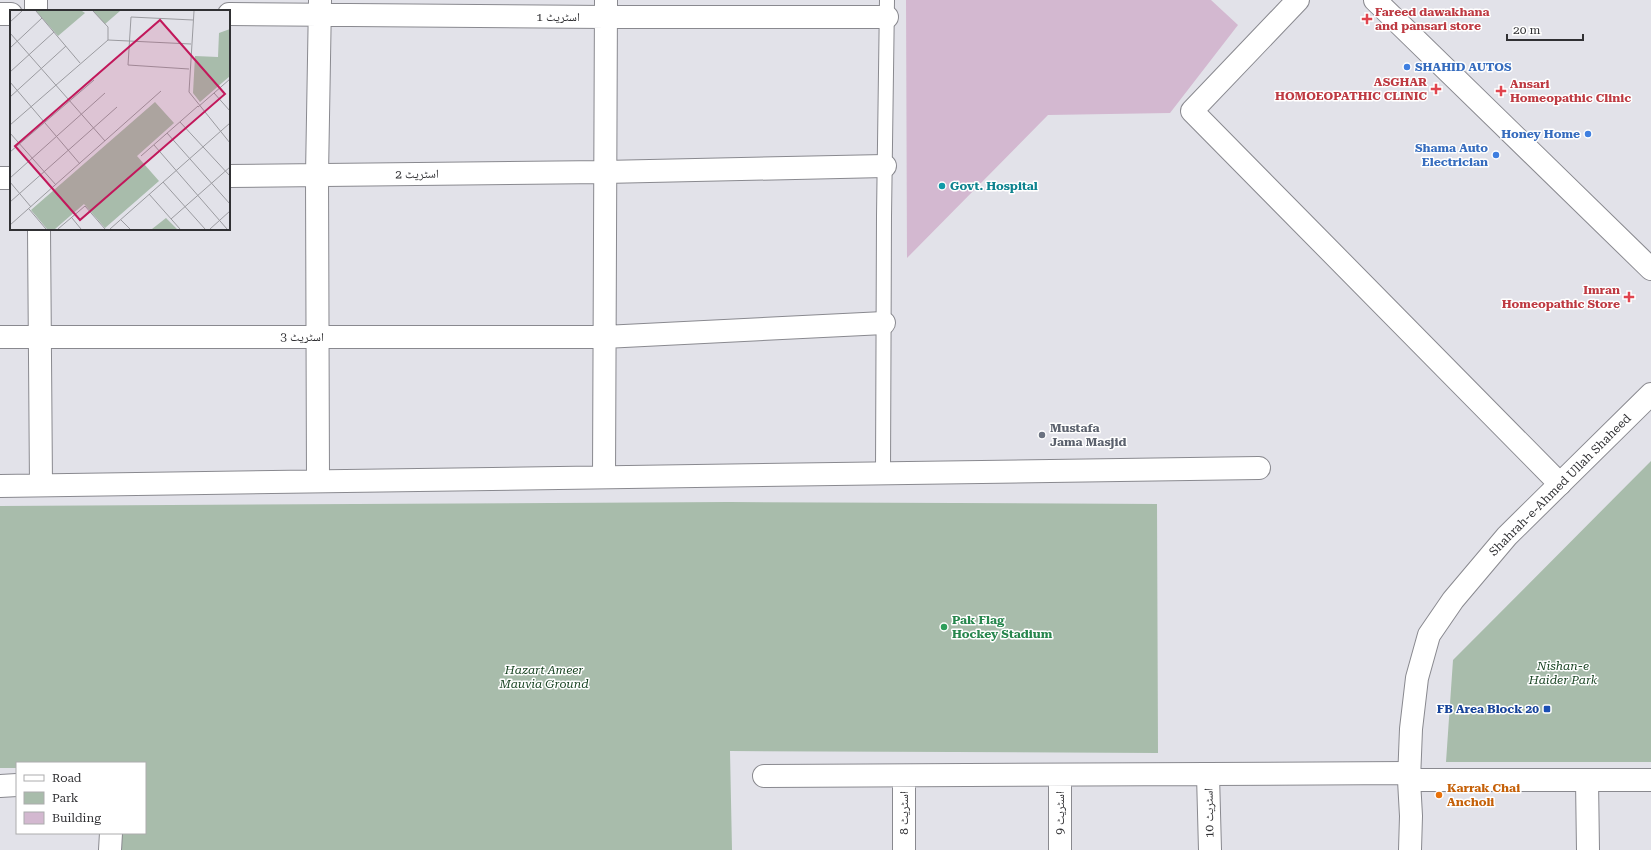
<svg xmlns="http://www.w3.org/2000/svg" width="1651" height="850" font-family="'Roboto Serif','Noto Naskh Arabic',serif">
	<rect width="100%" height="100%" fill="#e2e2e9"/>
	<path fill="#a8bcab" d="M1651,461V762H1446L1453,660Z
		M729,502L1157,504L1158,753L730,751L732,850H118V833H145V763H17V768H0V506Z"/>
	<path fill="#d3b8d0" d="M906,0H1211L1238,25L1170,113L1048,115L907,258Z"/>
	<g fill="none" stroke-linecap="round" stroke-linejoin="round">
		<defs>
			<path id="lane" d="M883,474L884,216L887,0"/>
			<path id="street" d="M1298,0L1192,111L1560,484
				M36,11V0
				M0,14H11
				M229,14L606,17H887
				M229,176L604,172L885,166
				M0,178H11
				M39,229L41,485
				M0,337H604L884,323
				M604,477L606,0
				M318,481L317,175L320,1
				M0,486L1259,468
				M1208,775L1210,850
				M764,776L1410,773
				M1060,776V850
				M1409,780H1651
				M1587,780L1588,850
				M0,786L17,785
				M110,850L111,833
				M904,850V776"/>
			<path id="secondary" d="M1375,0L1651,269
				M1410,850L1411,816L1409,780L1411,729L1417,678L1429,635L1453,600L1507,536L1651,394"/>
		</defs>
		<use href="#lane" stroke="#89898f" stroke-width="16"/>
		<use href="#street" stroke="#89898f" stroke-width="24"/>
		<use href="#secondary" stroke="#89898f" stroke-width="24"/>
		<use href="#lane" stroke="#fff" stroke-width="14"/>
		<use href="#street" stroke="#fff" stroke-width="22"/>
		<use href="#secondary" stroke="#fff" stroke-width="22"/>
	</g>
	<g fill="#e0444e" stroke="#fff" stroke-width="1.5">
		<path d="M1365 13h4v4h4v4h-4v4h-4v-4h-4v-4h4z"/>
		<path d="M1434 83h4v4h4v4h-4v4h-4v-4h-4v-4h4z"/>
		<path d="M1499 85h4v4h4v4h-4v4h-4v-4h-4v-4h4z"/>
		<path d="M1627 291h4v4h4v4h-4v4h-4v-4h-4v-4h4z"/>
	</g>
	<g fill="#3f7fe0" stroke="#fff" stroke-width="1.5">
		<circle cx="1407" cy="67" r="4"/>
		<circle cx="1588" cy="134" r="4"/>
		<circle cx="1496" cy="155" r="4"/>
	</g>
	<circle fill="#0f9aa8" stroke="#fff" stroke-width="1.5" cx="942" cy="186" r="4"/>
	<circle fill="#6b7280" stroke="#fff" stroke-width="1.5" cx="1042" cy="435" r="4"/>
	<circle fill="#2e9e5b" stroke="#fff" stroke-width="1.5" cx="944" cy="627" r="4"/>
	<rect fill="#1a4fb4" stroke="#fff" stroke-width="1.5" x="1543" y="705" width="8" height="8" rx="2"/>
	<circle fill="#e8710a" stroke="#fff" stroke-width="1.5" cx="1439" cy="795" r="4"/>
	<g text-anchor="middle" stroke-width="3" stroke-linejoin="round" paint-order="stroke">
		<g font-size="12" font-weight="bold" fill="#be3a42" stroke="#fff" text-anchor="start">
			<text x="1375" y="16">Fareed dawakhana<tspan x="1375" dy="14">and pansari store</tspan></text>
			<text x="1427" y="86" text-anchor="end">ASGHAR<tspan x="1427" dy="14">HOMOEOPATHIC CLINIC</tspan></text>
			<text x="1510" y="88">Ansari<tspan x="1510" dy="14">Homeopathic Clinic</tspan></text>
			<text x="1620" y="294" text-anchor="end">Imran<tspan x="1620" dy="14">Homeopathic Store</tspan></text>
		</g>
		<g font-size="12" fill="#303033" stroke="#fff">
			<text x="558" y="21">اسٹریٹ 1</text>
			<text transform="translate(417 174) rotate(-1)" y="4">اسٹریٹ 2</text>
			<text x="302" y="341">اسٹریٹ 3</text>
			<text transform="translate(1560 485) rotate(-45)" y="4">Shahrah-e-Ahmed Ullah Shaheed</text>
			<text transform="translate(904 813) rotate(-90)" y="4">اسٹریٹ 8</text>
			<text transform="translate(1060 813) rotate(-90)" y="4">اسٹریٹ 9</text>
			<text transform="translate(1209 813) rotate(-91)" y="4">اسٹریٹ 10</text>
		</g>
		<g font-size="12" font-weight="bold" fill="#366cbe" stroke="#fff" text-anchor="end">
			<text x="1415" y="71" text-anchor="start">SHAHID AUTOS</text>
			<text x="1580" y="138">Honey Home</text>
			<text x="1488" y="152">Shama Auto<tspan x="1488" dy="14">Electrician</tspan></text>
		</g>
		<g font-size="12" font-weight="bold" fill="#0d838f" stroke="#fff" text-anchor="start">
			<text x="950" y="190">Govt. Hospital</text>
		</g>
		<g font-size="12" font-weight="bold" fill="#5b616d" stroke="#fff" text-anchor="start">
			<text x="1050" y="432">Mustafa<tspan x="1050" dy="14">Jama Masjid</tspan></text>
		</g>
		<g font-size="12" font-weight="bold" fill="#27864d" stroke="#fff" text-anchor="start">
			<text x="952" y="624">Pak Flag<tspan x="952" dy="14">Hockey Stadium</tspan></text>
		</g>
		<g font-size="12" font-style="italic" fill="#194423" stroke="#fff">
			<text x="1563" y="670">Nishan-e<tspan x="1563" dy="14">Haider Park</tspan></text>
			<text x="544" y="674">Hazart Ameer<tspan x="544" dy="14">Mauvia Ground</tspan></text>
		</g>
		<g font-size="12" font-weight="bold" fill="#164399" stroke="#fff" text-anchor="end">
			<text x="1539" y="713">FB Area Block 20</text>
		</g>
		<g font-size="12" font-weight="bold" fill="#c56008" stroke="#fff" text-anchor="start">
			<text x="1447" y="792">Karrak Chai<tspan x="1447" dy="14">Ancholi</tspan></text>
		</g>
	</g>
	<g transform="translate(10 10)">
		<rect width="220" height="220" fill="#e2e2e9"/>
		<path d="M26,1H72L75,3L48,26ZM83,1H110L95,14ZM220,19V66L190,92L183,83L185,46L208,47L209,23ZM145,92L164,113L127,146L149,171L95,218L74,194L45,219H37L21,200ZM156,208L167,219H142Z" fill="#a8bcab"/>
		<path fill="none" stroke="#9b9ba0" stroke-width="1" d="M26,1L70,53M83,1L98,17V30M184,1L179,82L220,133M0,12L12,1M0,23L95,131M0,38L32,8M179,59L118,55L121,7L183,10M0,62L44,22M0,72L70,154M204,83L220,101M0,87L56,36M188,97L220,69M170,112L220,166M0,115L98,30L181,34M0,123L46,175M157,123L220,194M144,135L217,219M0,142L84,70M131,146L188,96M0,168L95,83M0,172L21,197M153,172L195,219M139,184L170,219M0,192L107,97M19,199L36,219M62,208L71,219M161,209L220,157M111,210L120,219M0,215L151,81M48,219L75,196L95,219M100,219L220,113M200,219L220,201"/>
		<path fill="#c2185b" fill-opacity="0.15" stroke="#c2185b" stroke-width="2" d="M150,10L215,84L70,210L5,136Z"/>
		<rect width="220" height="220" fill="none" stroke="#303033" stroke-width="2"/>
	</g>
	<rect x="16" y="762" width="130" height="72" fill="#ffffff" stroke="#acacad"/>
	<rect x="24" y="775" width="20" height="6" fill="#ffffff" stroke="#acacad"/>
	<text x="52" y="782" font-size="12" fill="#303033">Road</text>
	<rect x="24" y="792" width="20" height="12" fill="#a8bcab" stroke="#acacad"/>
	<text x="52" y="802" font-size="12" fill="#303033">Park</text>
	<rect x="24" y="812" width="20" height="12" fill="#d3b8d0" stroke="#acacad"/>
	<text x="52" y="822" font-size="12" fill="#303033">Building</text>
	<path d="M1507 34v6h76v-6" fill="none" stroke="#303033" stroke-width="2"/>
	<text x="1513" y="34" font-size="12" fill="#303033" stroke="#ffffff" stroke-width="3" paint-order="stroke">20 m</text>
</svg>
